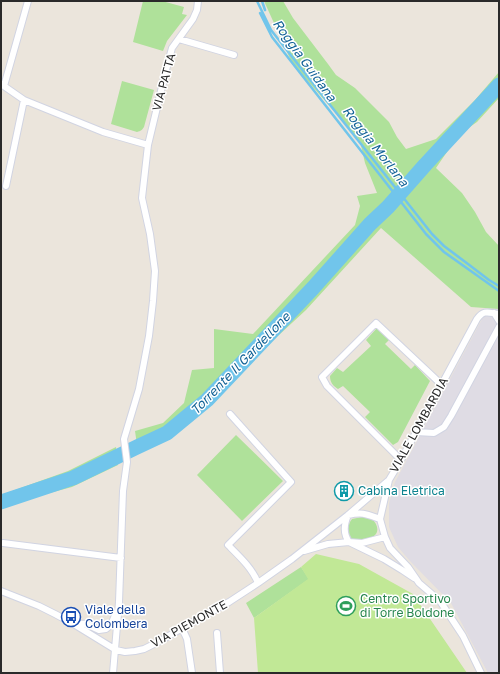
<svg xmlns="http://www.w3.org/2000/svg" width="500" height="674" font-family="'Golos Text',sans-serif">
	<rect width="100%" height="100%" fill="#ebe5dc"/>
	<path fill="#dfdce4" d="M488,308L499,309V673H488L451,603L410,561L398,547L389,527V503L395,482Z"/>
	<path fill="#afe19a" d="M143,1H162L184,7L182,14L187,15L167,41L163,51L133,42Z
		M264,1H283L293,18L328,64L336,75L355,88L389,122L397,137L406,149L436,139L475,100L499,72V98L477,122L464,131L449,149L436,168L462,193L475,212L486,232L499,246V309L471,307L381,228L306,310L178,428L138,452L135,431L163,423L184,403L192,370L214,368V329L253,334L355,225L360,206L357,196L377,193L365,163L360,141L292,63Z
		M122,81L154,90L144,127C142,130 141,131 137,132L111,124Z
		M377,328L389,340L385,344L411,369L415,365L430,381L398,442L393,445L365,417L370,412L343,386L338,389C333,386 330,382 330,376L337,368L343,372L371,346L366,340Z
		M236,435L283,481L242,521L197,475Z
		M116,447L118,465L72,487L1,506V495L68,471Z
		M362,517C366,517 369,517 372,519C377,523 380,532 374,536C368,540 358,539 351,539C347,532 347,525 352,519Z
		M301,567L309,579L254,618L246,603Z"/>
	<path fill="#c1e896" d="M316,554L359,564L413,594L467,673H258L254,618L308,579L301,567Z"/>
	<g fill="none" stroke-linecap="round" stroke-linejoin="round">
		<path stroke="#71c5eb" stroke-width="2.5" d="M257,1L271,30L432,234L444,246L468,264L489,280L499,286
			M262,1L265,10
			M260,13L272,37L426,234L444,252L499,291"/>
		<path stroke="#71c5eb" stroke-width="15" d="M1,502L73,478L137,447L167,433L207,400L313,288L370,224L388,207L425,165L499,85"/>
		<defs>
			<path id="street" d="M179,39L234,55
				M1,84L24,100L103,132L148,145
				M4,86L28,1
				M6,186L24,100
				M494,313L499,321
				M230,414L291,482L228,545C240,557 252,568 258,583
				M416,432L434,433L444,427L451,416L499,327
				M401,460L327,386L322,377L376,323L442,385
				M380,519C366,514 363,512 348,515C344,525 343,533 349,542L362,543L385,537
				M3,543L121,558
				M304,551L328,544L349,542L384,559L402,570L414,578
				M1,591L39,606L55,614L72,623L116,650L125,652L135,651L144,649L160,641L198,619L229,602L258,583L292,559L348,515L389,480
				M72,623L86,624L99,630L106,629L111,625L116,613
				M182,628L187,639L192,673
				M217,633L220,673
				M113,673L119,602L123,491L127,462L124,439L139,389L149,336L153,301L155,271L150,234L142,198L148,145L166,70L172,48L193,19L197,10L198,1
				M481,673L463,636L440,601L419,583L408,567L390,548L385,537L380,519L389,480L401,460L477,319C484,309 489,313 499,314"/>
		</defs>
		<use href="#street" stroke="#d1d4e2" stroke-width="8"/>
		<use href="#street" stroke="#fff" stroke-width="6"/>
	</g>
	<defs>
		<symbol id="building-ring" viewBox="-11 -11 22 22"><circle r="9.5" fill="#fff" stroke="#0f9aa8" stroke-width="1.5"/><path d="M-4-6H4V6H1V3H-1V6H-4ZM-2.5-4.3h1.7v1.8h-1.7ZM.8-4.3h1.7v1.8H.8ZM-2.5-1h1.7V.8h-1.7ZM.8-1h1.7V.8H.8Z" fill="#0f9aa8"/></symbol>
		<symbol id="stadium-ring" viewBox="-11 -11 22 22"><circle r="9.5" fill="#fff" stroke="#2e9e5b" stroke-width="1.5"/><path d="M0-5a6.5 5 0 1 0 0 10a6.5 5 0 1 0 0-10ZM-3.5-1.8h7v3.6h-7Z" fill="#2e9e5b"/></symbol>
		<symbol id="bus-ring" viewBox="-11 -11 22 22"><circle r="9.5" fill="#fff" stroke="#1a4fb4" stroke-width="1.5"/><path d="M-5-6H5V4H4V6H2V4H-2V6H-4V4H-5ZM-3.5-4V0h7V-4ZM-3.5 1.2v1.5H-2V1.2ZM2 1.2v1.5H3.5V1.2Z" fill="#1a4fb4"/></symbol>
	</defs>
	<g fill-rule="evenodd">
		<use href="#building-ring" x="333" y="480" width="22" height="22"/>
		<use href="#stadium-ring" x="335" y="595" width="22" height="22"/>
		<use href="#bus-ring" x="60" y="606" width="22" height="22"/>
	</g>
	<g text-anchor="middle" stroke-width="3" stroke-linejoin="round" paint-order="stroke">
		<g font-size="12" fill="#2a2a2a" stroke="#fff">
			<text transform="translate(164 82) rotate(-75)" y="4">VIA PATTA</text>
			<text transform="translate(419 425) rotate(-61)" y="4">VIALE LOMBARDIA</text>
			<text transform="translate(189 624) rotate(-29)" y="4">VIA PIEMONTE</text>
		</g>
		<g font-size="12" fill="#0d838f" stroke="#fff" text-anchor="start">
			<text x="358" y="495">Cabina Eletrica</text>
		</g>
		<g font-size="12" fill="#27864d" stroke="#fff" text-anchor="start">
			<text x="360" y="603">Centro Sportivo<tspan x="360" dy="14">di Torre Boldone</tspan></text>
		</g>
		<g font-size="12" fill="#164399" stroke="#fff" text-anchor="start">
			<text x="85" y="614">Viale della<tspan x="85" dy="14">Colombera</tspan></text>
		</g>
		<g font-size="13" font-style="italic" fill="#116296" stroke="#fff">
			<text transform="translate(305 60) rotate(54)" y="5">Roggia Guidana</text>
			<text transform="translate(376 146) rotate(52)" y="5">Roggia Morlana</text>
			<text transform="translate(240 363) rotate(-46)" y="5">Torrente Il Gardellone</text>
		</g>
	</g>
	<rect width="500" height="674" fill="none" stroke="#2a2a2a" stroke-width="4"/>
</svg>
